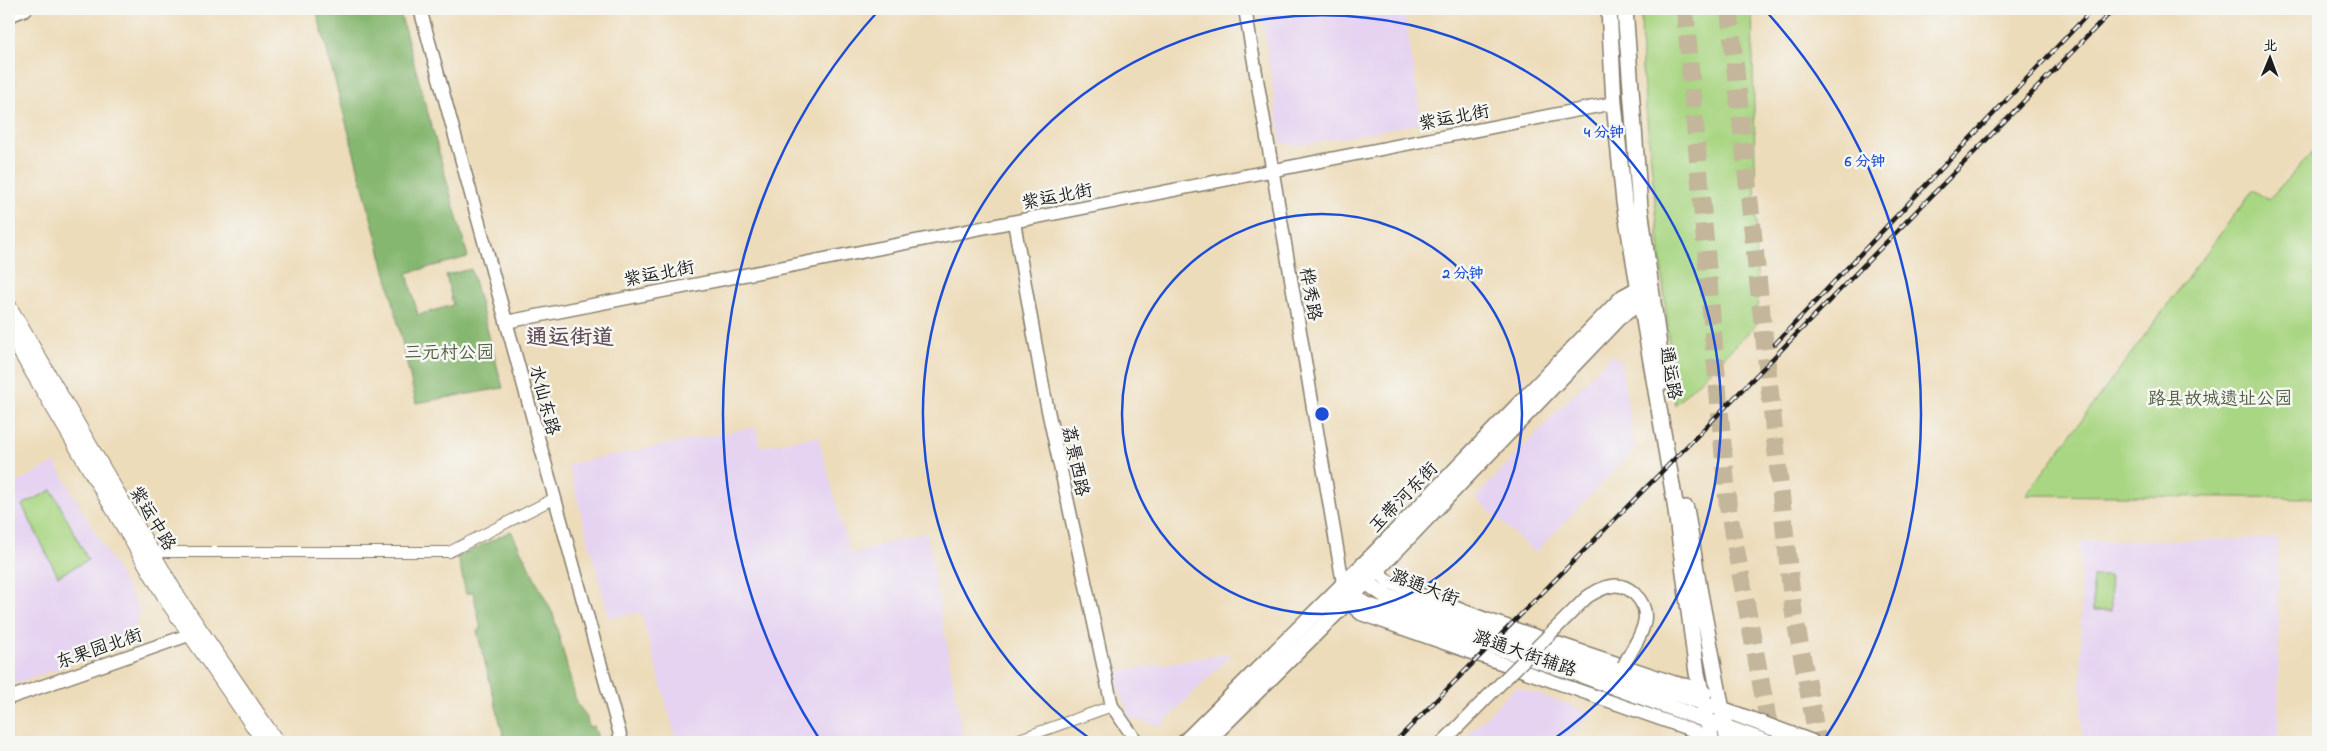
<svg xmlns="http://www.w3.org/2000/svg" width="2327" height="751" font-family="'Indie Flower','LXGW WenKai TC',sans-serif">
	<rect width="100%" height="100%" fill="#f6f6f2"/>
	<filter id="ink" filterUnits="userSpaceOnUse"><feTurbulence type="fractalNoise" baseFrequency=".02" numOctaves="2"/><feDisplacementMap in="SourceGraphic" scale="10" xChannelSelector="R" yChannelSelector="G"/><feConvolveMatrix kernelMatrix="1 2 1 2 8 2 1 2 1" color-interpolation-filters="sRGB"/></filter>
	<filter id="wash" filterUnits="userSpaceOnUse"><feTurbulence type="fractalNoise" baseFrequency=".0096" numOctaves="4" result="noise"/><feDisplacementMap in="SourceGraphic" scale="20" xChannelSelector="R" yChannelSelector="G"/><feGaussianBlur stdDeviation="1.12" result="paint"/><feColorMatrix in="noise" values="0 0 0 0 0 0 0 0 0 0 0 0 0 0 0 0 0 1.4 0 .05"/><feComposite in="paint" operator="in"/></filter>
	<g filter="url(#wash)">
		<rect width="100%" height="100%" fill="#eddcba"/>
		<path fill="#e5d3f1" d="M1261,9H1404L1422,123L1295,146L1281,142Z
			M1610,356L1620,359L1635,449L1535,553L1475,498Z
			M755,427L760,447L818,436L850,554L927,532L964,742H677L641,612L609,618L568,464Z
			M55,462L140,610L132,642L9,686V487Z
			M2278,539L2279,742H2082L2080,541Z
			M1233,653L1161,726L1130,718L1113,672Z
			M1516,687L1594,713L1561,742H1461Z"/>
		<path fill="#a9d682" stroke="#62794f" d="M1641,9H1752L1758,323L1675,405L1642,69Z
			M2318,146V498L2026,495L2253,190L2268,200Z
			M52,490L88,560L58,576L22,505Z
			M2093,576H2110L2111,611H2093Z"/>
		<path fill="#86b770" stroke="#516a46" d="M316,9H399L468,257L407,273L418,315L453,305L446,275L471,269L503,388L416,403L391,293Z
			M511,531L553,614L577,704L586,715L589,727L594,726L599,742H505L477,631L481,629L473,592L466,594L458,557Z"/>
	</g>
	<g filter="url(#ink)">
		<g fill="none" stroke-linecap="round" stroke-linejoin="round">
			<path stroke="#c3b69a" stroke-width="18" stroke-dasharray="18 9" stroke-linecap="butt" d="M1685,9L1728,507L1772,742
				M1729,9L1793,608L1818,742"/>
			<defs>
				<path id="minor" d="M153,552H449L555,498
					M1011,742L1112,706"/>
				<path id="tertiary" d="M420,9L622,742
					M1245,9L1346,601L1361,614L1683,727L1701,734L1710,742
					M9,16L26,9
					M1014,222L1044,392L1109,692L1112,706L1137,742
					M506,322L1614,103
					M1381,563V575L1390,583L1486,619L1673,682L1700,688L1706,693
					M9,698L200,631
					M1443,742L1507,677"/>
				<path id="secondary" d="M9,306L180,600L277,742
					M9,333L169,604L264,742"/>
				<path id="primary" d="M1609,9L1614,103L1624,202L1675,503L1697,673L1712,742
					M1625,9L1640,208L1664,382
					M1686,508L1699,588L1728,742
					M1185,742L1375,553L1623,297L1645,285
					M1206,742L1336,613L1618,318L1646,298
					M1766,742L1573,672L1369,606L1351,596L1342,585L1366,582L1386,596L1722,709L1811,742"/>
			</defs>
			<use href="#minor" stroke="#847c6b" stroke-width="12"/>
			<use href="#tertiary" stroke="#847c6b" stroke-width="15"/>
			<use href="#secondary" stroke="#847c6b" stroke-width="16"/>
			<use href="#primary" stroke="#847c6b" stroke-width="18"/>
			<use href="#minor" stroke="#fff" stroke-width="10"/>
			<use href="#tertiary" stroke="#fff" stroke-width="12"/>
			<use href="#secondary" stroke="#fff" stroke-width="14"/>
			<use href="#primary" stroke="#fff" stroke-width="15"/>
			<defs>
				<path id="rail" d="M1775,344L2093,9
					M1395,742L1696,437L2114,9"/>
			</defs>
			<use href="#rail" stroke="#1c1c1c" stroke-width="4.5"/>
			<use href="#rail" stroke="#f6f6f2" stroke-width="2.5" stroke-dasharray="8" stroke-linecap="butt"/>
			<defs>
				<path id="tertiary-bridge" d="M1507,677L1587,597C1595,592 1603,587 1612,586C1628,583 1645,600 1645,616C1645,632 1630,652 1624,665"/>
			</defs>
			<use href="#tertiary-bridge" stroke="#847c6b" stroke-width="15" stroke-linecap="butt"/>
			<use href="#tertiary-bridge" stroke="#fff" stroke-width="12"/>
		</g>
	</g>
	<g fill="none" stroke="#1d4ed8" stroke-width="2.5">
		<circle cx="1322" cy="414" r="200"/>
		<path d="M1093 741A399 399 0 1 1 1551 741"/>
		<path d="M820 740A599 599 0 0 1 880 9M1764 9A599 599 0 0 1 1824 740"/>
	</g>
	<g text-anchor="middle" stroke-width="5" stroke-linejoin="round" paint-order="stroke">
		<g font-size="18" fill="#1c1c1c" stroke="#f6f6f2">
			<text transform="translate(1454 117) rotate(-11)" y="6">紫运北街</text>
			<text transform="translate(1057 196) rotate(-11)" y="6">紫运北街</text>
			<text transform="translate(659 273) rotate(-11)" y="6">紫运北街</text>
			<text transform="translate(1311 294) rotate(80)" y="6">桦秀路</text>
			<text transform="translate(1671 373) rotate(80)" y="6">通运路</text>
			<text transform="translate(545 400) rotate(75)" y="6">水仙东路</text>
			<text transform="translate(1076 461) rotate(78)" y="6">荔景西路</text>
			<text transform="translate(1403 497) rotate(-46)" y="6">玉带河东街</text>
			<text transform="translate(153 518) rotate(59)" y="6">紫运中路</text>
			<text transform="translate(1425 587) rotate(21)" y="6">潞通大街</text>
			<text transform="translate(99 648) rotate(-19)" y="6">东果园北街</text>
			<text transform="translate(1525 653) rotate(19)" y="6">潞通大街辅路</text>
		</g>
		<g font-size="18" fill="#4d5d40" stroke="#f6f6f2">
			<text x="449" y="358">三元村公园</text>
			<text x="2220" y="404">路县故城遗址公园</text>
		</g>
		<g font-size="22" font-weight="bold" fill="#614d57" stroke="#f6f6f2">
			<text x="570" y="344">通运街道</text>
		</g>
	</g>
	<circle cx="1322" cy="414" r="8" fill="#1d4ed8" stroke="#f6f6f2" stroke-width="2.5"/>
	<g font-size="15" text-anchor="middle" font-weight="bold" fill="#1d4ed8" stroke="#f6f6f2" stroke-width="5" stroke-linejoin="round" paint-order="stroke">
		<text x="1604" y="137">4 分钟</text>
		<text x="1865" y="166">6 分钟</text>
		<text x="1463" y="278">2 分钟</text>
	</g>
	<rect width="2327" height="751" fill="none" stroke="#f6f6f2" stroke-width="30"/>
	<g transform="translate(2270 58) rotate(1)" stroke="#f6f6f2" stroke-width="4" paint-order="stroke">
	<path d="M0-4L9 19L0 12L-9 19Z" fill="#1c1c1c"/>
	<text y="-8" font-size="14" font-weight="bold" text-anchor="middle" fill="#1c1c1c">北</text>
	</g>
</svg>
